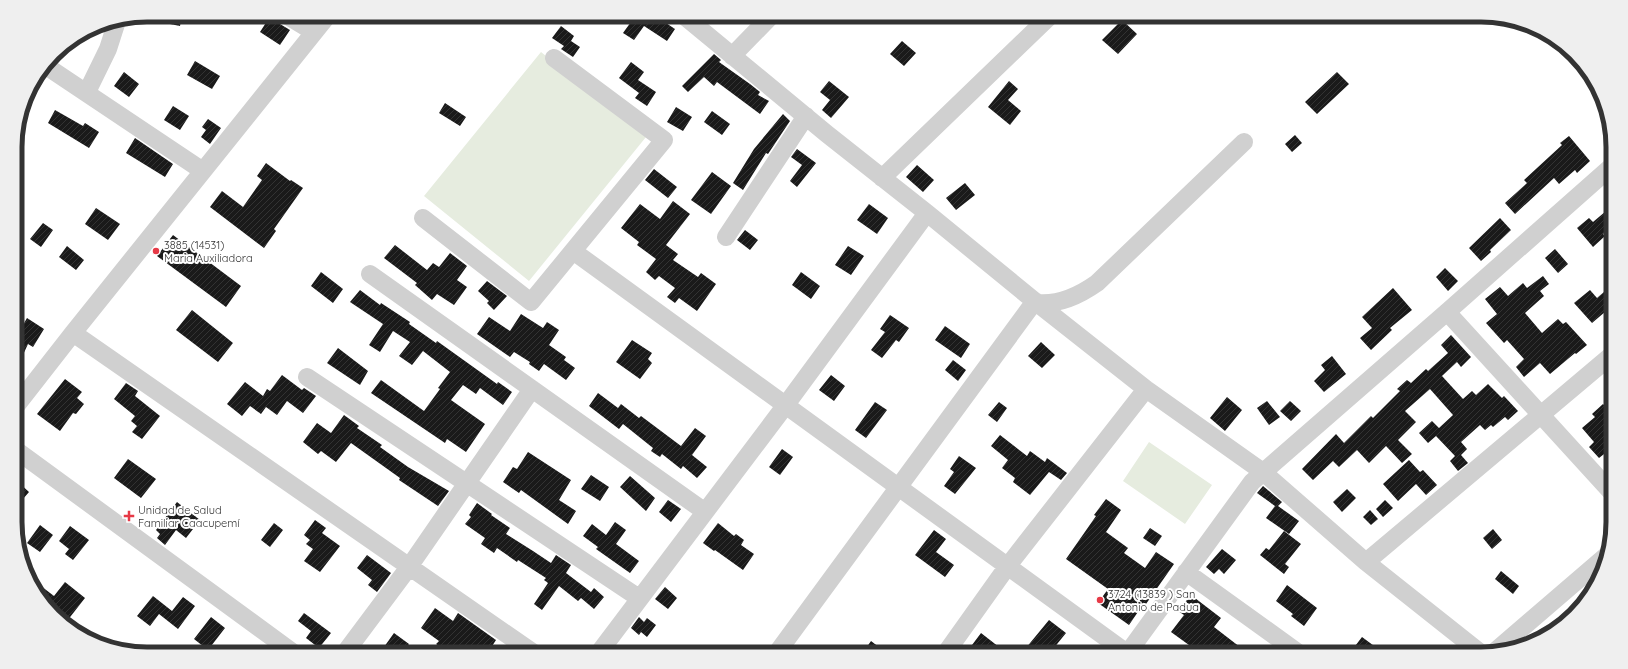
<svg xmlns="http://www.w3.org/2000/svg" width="1628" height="669" font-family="Quicksand,sans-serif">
	<defs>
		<pattern id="building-hatch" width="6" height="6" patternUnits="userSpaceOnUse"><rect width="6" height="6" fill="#1a1a1a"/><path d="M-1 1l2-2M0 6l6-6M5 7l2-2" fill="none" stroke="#333"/></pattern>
	</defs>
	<rect width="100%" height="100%" fill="#fff"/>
	<path fill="#e6ecdf" d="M541,52L646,137L529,281L424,196Z
		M1149,442L1212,485L1185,524L1123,481Z"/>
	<path fill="url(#building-hatch)" d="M151,15H182L180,26L150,20Z
		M271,15L276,17L280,24L290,30L280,45L260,32Z
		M627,15H654L675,29L667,41L644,26L634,40L623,33L633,19Z
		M1122,20L1137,34L1118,54L1102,40Z
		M561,26L574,36L571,41L580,47L573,57L561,49L564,46L552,38Z
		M902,41L916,53L904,66L890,54Z
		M714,54L721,60L719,62L750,84L760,92L758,95L769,101L760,114L717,82L714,86L704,77L688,92L682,86Z
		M195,61L220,76L212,89L187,75Z
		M631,62L644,72L638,80L656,92L647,106L635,98L639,93L619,78Z
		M124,72L139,84L129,97L114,86Z
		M1337,72L1349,84L1317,114L1305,102Z
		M829,81L849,97L831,118L822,110L830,100L820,92Z
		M1009,81L1018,89L1008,100L1021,111L1010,125L988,107Z
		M445,103L466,117L460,126L439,113Z
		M173,106L189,116L180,130L164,120Z
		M676,107L692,117L683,131L667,122Z
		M55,110L83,126L85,123L99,132L89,148L48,123Z
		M712,111L730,124L722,135L704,122Z
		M783,114L790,121L768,154L766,153L743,190L733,183L754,149Z
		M208,119L221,128L210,144L201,137L206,130L202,127Z
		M1295,135L1302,143L1292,152L1285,144Z
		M1569,136L1590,161L1577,173L1575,170L1559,184L1554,178L1515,214L1505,203L1527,183L1524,180L1562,145L1560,143Z
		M135,138L173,164L165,177L126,153Z
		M797,149L816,163L797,187L790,181L802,165L791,157Z
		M266,163L290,181L291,180L303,188L274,229L276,231L264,248L210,207L222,191L243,207L262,180L257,176Z
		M917,165L934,180L923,192L906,177Z
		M654,169L677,187L668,198L645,180Z
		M712,172L731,186L711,214L691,200Z
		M965,183L975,195L956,210L946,198Z
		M673,201L690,214L666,245L678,254L673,260L698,277L701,273L716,284L697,311L679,298L675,303L667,297L675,288L659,276L655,280L646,272L656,259L637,245L639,242L621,228L640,204L660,219Z
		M869,204L888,218L877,234L857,220Z
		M1612,206V227L1603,234L1605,236L1593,247L1577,228L1589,218L1593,222Z
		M96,208L120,224L108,240L85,224Z
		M1500,218L1511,230L1490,250L1491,252L1481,261L1469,248Z
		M43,223L53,230L41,247L30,239Z
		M745,230L758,240L750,250L737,240Z
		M173,235L241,286L226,307L157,256Z
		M395,245L427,270L433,263L439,267L450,253L467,266L457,280L467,287L454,305L437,294L432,300L415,285L417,283L384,258Z
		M67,246L84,260L76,270L59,257Z
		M848,246L864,256L851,275L835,265Z
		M1555,249L1568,264L1558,273L1545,258Z
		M1445,268L1458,281L1448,291L1436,277Z
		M321,272L343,289L333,303L311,286Z
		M801,272L820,286L811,299L792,285Z
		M1543,276L1549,284L1540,291L1544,296L1525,313L1542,333L1558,319L1563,324L1566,322L1587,345L1576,354L1575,353L1550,374L1540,363L1524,377L1516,367L1524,359L1507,340L1504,343L1486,323L1497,314L1485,299L1500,287L1508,296L1523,283L1527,288Z
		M487,281L507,296L494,310L487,303L489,301L478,291Z
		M1612,285V306L1592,323L1574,303L1590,290L1597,298Z
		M1393,288L1412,310L1390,328L1392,330L1371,350L1360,338L1372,328L1362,317Z
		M360,290L380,305L381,303L410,322L409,324L436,343L437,341L497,384L498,382L512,392L503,405L480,388L476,394L463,385L451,400L485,424L466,452L447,439L445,443L371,393L381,380L424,411L440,389L438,388L450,372L423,351L412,365L399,356L410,342L393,331L380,352L369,345L383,324L350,302Z
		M192,310L233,343L218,362L176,330Z
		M521,314L543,328L547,322L559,330L549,345L566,357L564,360L575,368L566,380L544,364L539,371L529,364L530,362L514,352L510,357L477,334L489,317L510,331Z
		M890,315L909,328L899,342L896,340L882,358L871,350L885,332L880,329Z
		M27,318L44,329L33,347L28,344L16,370V321L23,325Z
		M945,326L970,344L961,358L935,340Z
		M1451,335L1471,357L1461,367L1457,362L1442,376L1463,399L1472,391L1476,395L1488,384L1502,398L1504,396L1518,411L1508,420L1505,417L1493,427L1491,425L1485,430L1480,425L1461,442L1467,449L1461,455L1468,463L1458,471L1450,461L1455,456L1436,436L1428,443L1419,433L1432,421L1439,428L1453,415L1430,389L1405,411L1416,422L1398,440L1412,454L1402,463L1386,446L1369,463L1357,450L1339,467L1333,461L1313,480L1302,469L1336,434L1344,443L1371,416L1373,418L1400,391L1397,389L1407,380L1411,383L1426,369L1428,371L1448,353L1441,345Z
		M632,340L652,353L648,359L652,363L640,379L616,362Z
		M1041,342L1055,355L1042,368L1028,356Z
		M338,348L368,371L360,385L327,363Z
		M1332,356L1346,374L1324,392L1314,381L1325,370L1321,365Z
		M953,360L966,370L958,381L945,370Z
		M282,375L302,390L304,388L316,396L303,413L287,401L277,415L266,407L261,414L250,406L242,416L227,404L245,382L263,396L267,389L270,391Z
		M831,375L845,386L834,401L819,390Z
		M65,379L82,392L77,398L84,404L76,414L73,413L60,431L37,414Z
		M126,383L138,391L135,396L160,416L142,439L132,432L137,426L131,421L135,416L114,399Z
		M598,393L618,408L621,404L639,418L641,416L681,446L695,428L706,436L692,455L707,467L697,478L683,466L681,469L662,454L660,457L651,451L653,448L623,424L619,429L589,406Z
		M1227,397L1242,410L1225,431L1210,418Z
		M1267,401L1280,417L1269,425L1257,408Z
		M1290,401L1301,411L1291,421L1280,411Z
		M875,402L887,410L866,438L855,430Z
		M999,402L1007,408L997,422L988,415Z
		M1603,404L1613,415V447L1599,458L1589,447L1594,442L1582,428L1595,417L1592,414Z
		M344,415L359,426L357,428L382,445L380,447L408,467L449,491L438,506L399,480L400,478L351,443L336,462L321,451L318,454L303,442L317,423L331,433Z
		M1000,435L1027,456L1030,451L1045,462L1047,458L1067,473L1061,480L1049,472L1030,495L1013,482L1015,478L1002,468L1008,460L991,446Z
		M782,449L793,457L780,475L769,467Z
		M528,452L571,480L559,500L576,511L568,524L521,490L519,493L503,482L513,467L517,469Z
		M959,456L976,468L955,494L944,486L954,472L950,469Z
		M128,459L156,479L141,498L114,478Z
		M1409,460L1420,472L1423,470L1437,485L1426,495L1416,484L1398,501L1383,484Z
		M591,475L609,487L600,501L581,489Z
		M630,476L655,498L646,511L620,487Z
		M16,480L29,492L23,499L16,493Z
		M1263,486L1282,502L1278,506L1299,521L1289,534L1266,518L1275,506L1257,493Z
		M1347,489L1356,498L1342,512L1333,502Z
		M1106,499L1121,510L1106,532L1128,548L1124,553L1145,568L1156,552L1174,564L1146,604L1144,603L1129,625L1098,603L1108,589L1066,559L1096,516L1094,515Z
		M668,500L681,509L671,522L659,512Z
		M1385,500L1393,508L1383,517L1376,509Z
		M177,502L200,520L186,538L176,530L165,545L157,538L160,534L156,530Z
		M477,503L492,514L491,515L510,528L506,534L533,551L551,563L556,555L571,565L566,573L591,592L594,588L604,597L594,609L581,598L578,601L559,586L542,610L534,604L548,583L544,580L546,578L518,560L517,562L497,548L494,553L481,544L485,538L465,524L471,517L469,515Z
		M1370,510L1378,519L1371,525L1363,517Z
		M315,520L326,528L322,533L340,546L320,572L304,561L313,549L306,544L310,540L304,535Z
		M615,522L626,530L616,544L639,561L630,573L596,549L598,547L583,536L592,524L606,535Z
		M274,523L283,530L270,547L261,540Z
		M718,523L734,536L736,534L744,540L741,545L754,554L743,570L715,550L714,551L703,543Z
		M40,525L53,535L40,552L27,543Z
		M70,526L89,540L73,560L65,554L69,549L59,541Z
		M1150,528L1162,536L1155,546L1143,538Z
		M1493,529L1502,540L1492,549L1483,538Z
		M934,530L946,539L936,552L954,565L945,577L915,555Z
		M1284,531L1301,544L1285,564L1289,567L1284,574L1260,555L1266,548L1269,550Z
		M1222,549L1236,560L1224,574L1219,569L1214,574L1206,567Z
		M367,555L391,573L377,592L368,585L372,580L357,568Z
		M1501,571L1519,586L1513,594L1495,579Z
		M33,580L54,596L65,582L85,598L67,621L42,602Z
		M1287,585L1317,608L1304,626L1291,616L1293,614L1276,601Z
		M665,587L677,598L668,609L655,599Z
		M1191,595L1221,618L1214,627L1249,654H1215L1205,646L1200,653L1171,632L1184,615L1178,611Z
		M153,596L172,611L183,597L195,606L178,629L159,614L150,626L137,616Z
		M435,608L453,621L458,613L496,640L487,654H450L436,644L439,641L421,628Z
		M304,613L331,633L319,648L306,638L311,631L298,621Z
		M211,617L225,628L208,650L194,639Z
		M639,617L644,622L647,618L656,625L647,637L641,632L639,635L631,628Z
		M1049,620L1066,633L1049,654H1021Z
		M394,633L409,644L401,654H379Z
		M981,633L1008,654H985L972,645Z
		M1362,637L1385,654H1349Z
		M871,641L888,654H862Z
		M796,645L808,654H789Z"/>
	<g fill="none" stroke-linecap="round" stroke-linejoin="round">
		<path stroke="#d0d0d0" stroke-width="18" d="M286,15L314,32
			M683,15L827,134L927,213L1037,303L1146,389L1263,472L1366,562L1482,654
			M732,56L772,15
			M46,66L203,171
			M87,92L108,49L117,21
			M882,178L1051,15
			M423,218L531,302L664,140L554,58
			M726,237L806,116
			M573,251L1127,653
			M370,274L704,511
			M1037,303C1058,305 1080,295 1097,283L1244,142
			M1447,312L1613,494
			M73,333L535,654
			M307,377L639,598
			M16,406L73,333L328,15
			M16,450L295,654
			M1366,562L1613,354
			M1186,572L1300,654
			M1493,653L1607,555
			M344,654L409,567L532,389
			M598,654L785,406L927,213
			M776,654L1035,301
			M945,654L1007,567L1146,389
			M1127,654L1252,482L1447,312L1612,166"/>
	</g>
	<g fill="#e63946" stroke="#fff" stroke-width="1.5">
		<circle cx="156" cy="251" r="4"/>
		<path d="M127 510h4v4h4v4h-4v4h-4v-4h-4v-4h4z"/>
		<circle cx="1100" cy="600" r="4"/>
	</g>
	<g text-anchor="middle" stroke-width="4" stroke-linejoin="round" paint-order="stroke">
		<g font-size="11" fill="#333" stroke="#fff" text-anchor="start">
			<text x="164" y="249">3885 (14531)<tspan x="164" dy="13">Maria Auxiliadora</tspan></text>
			<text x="138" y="514">Unidad de Salud<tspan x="138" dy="13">Familiar Caacupemí</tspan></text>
			<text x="1108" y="598">3724 (13839 ) San<tspan x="1108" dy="13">Antonio de Padua</tspan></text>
		</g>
	</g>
	<path d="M0 0H1628V669H0ZM147 22H1481A125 125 0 0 1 1606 147V522A125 125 0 0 1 1481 647H147A125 125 0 0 1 22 522V147A125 125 0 0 1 147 22Z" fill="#efefef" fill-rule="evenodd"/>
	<path fill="none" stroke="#333" stroke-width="5" d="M147 22H1481A125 125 0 0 1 1606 147V522A125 125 0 0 1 1481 647H147A125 125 0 0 1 22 522V147A125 125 0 0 1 147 22Z"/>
</svg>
